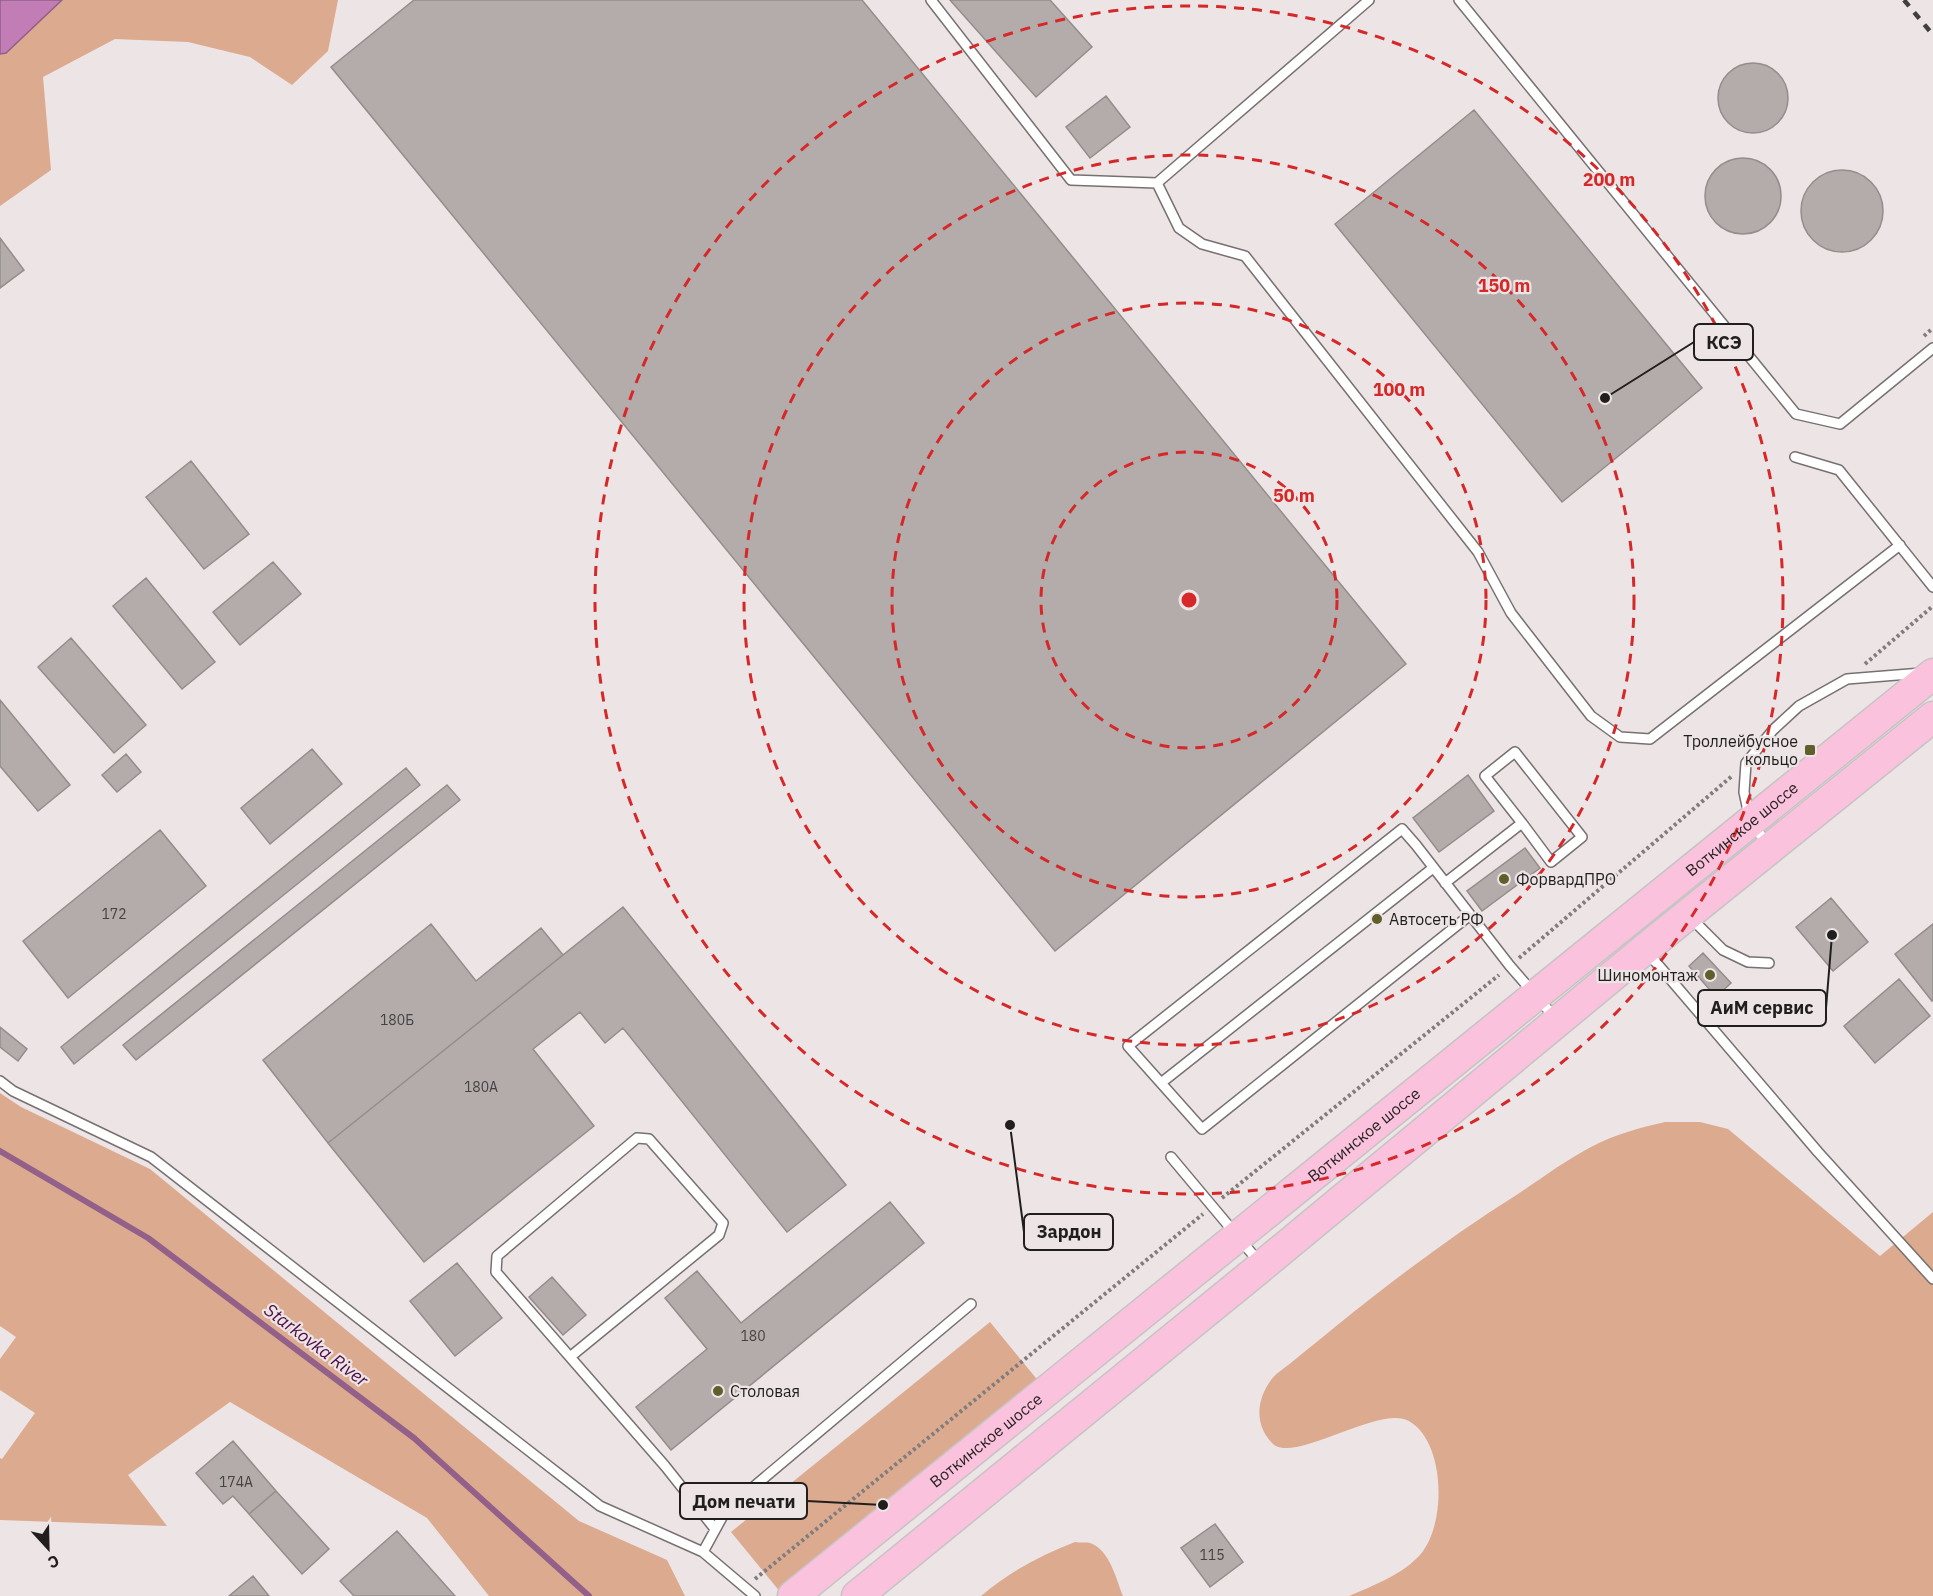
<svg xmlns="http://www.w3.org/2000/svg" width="1933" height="1596" font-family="'IBM Plex Sans',sans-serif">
	<rect width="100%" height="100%" fill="#ece4e5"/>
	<path fill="#dcaa8f" d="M0,0H338L328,51L292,85L250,57L188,42L115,39L43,77L51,170L0,206Z
		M0,1093L21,1107L150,1169L579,1521L667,1560L685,1596H489L427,1518L230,1402L128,1475L167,1526L0,1520V1458L2,1459L35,1413L0,1390V1359L16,1337L0,1326Z
		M1665,1122H1700L1728,1129L1880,1256L1933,1212V1596H1349C1372,1586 1399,1576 1417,1558C1447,1530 1447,1443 1409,1421C1381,1405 1302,1459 1276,1446C1272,1444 1266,1436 1264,1432C1255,1414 1260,1395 1271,1380C1276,1373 1285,1368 1292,1362C1306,1350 1321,1339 1335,1327C1393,1280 1454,1234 1518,1194C1542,1178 1566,1160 1591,1147C1615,1134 1640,1128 1665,1122Z
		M990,1322L1040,1383L781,1593L731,1532Z
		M1075,1542C1080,1543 1086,1542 1090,1543C1110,1550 1116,1579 1123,1596H981C1009,1572 1041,1555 1075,1542Z"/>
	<path fill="#c27db6" stroke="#926088" stroke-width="1.5" d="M0,0H62L6,53L0,54Z"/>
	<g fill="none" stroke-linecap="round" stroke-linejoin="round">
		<path stroke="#926088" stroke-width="6" d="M0,1151L148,1238L414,1438L589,1596"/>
	</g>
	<path fill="#b3acab" stroke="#948d8c" stroke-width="1.5" d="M414,0H862L1406,664L1055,951L331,67Z
		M950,0H1050L1092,47L1036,97Z
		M1718 98a35 35 0 1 1 70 0a35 35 0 1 1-70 0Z
		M1106,96L1130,127L1090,158L1066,127Z
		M1474,110L1702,388L1562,502L1335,224Z
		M1705 196a38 38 0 1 1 76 0a38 38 0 1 1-76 0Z
		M1801 211a41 41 0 1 1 82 0a41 41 0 1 1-82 0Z
		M0,238L24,270L0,288Z
		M191,461L249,534L204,569L146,497Z
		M273,562L301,594L240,645L213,612Z
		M146,578L215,662L182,689L113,606Z
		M71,638L146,725L114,753L38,667Z
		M0,700L70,785L38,811L0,766Z
		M312,749L342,784L270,844L241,808Z
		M126,754L141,772L117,792L102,775Z
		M406,768L420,785L74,1064L61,1047Z
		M1468,775L1494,811L1439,852L1413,818Z
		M447,785L460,800L136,1060L123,1045Z
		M160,830L206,886L68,998L23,941Z
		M1525,848L1540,868L1482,911L1467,891Z
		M1831,898L1868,942L1833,971L1796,927Z
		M623,907L846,1185L787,1232L623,1028L605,1043L580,1012L533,1049L594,1126L424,1262L328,1143Z
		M431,924L476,981L541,928L563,955L328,1143L263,1060Z
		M1933,924V1000L1932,1001L1895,954Z
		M1703,953L1731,983L1716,997L1689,966Z
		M1899,979L1930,1016L1875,1063L1844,1026Z
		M0,1027L27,1049L18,1061L0,1047Z
		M890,1202L924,1243L671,1450L636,1407L707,1349L665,1298L697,1271L741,1323Z
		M457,1263L502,1318L455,1356L410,1301Z
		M552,1277L586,1315L563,1335L529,1297Z
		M233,1441L276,1491L249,1514L233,1496L223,1504L196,1473Z
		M276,1491L329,1549L302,1574L249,1514Z
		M1215,1524L1243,1562L1210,1587L1181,1548Z
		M397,1531L455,1596H354L340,1581Z
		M253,1576L269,1596H229Z"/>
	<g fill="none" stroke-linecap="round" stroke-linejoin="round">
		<defs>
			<path id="service" d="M931,0L1071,180L1157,183L1369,0
				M1459,0L1796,414L1840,424L1933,348
				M1157,183L1179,228L1202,244L1245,256L1478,552L1511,613L1591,716L1620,737L1650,739L1900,545
				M1795,457L1839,470L1933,587
				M1767,844L1750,820L1744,792L1746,763L1773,730L1799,706L1847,679L1922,673
				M1445,883L1522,823L1485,776L1515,752L1582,837L1551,862L1522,823
				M1470,915L1202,1129L1128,1046L1402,829L1416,845L1510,966L1556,1019
				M1691,918L1723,950L1748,962L1769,963
				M1648,953L1818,1152L1933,1279
				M0,1081L13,1091L151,1157L600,1506L703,1552L755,1596
				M1161,1083L1433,868
				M1171,1157L1259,1262
				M570,1357L496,1272L497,1256L637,1138L649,1139L723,1223L719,1235L570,1357L665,1466L715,1529
				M703,1552L726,1510L971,1304"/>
			<g id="primary">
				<path id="s1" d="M793,1596L1933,674"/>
				<path d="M857,1596L1262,1266L1645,949L1933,717"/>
			</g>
		</defs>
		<use href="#service" stroke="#777071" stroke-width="12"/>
		<use href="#primary" stroke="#c5c4c4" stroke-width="33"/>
		<path stroke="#827d7d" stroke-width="4" stroke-dasharray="3 3" stroke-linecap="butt" d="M1924,336L1933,328
			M1865,664L1933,606
			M1519,958L1732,776
			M1222,1198L1499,975
			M755,1579L1203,1214"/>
		<use href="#service" stroke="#fff" stroke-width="9"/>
		<use href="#primary" stroke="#fac2dc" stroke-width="30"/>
		<path stroke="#423f3f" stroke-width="4.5" stroke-dasharray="8 8" stroke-linecap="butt" d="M1904,0L1933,35"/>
	</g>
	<g fill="none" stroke="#d62828" stroke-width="3" stroke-dasharray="10 8">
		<circle cx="1189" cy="600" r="148"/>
		<circle cx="1189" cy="600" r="297"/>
		<circle cx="1189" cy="600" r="445"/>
		<circle cx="1189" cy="600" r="594"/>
	</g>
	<g fill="#605e2a" stroke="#ece4e5" stroke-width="2">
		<rect x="1804" y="744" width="12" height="12" rx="3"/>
		<circle cx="1504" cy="879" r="6"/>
		<circle cx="1377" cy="919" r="6"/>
		<circle cx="1710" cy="975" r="6"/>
		<circle cx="718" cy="1391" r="6"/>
	</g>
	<g text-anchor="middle" stroke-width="4.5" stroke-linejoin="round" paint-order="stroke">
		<g font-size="14" fill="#464241">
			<text x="114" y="919">172</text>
			<text x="397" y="1025">180Б</text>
			<text x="481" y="1092">180А</text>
			<text x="753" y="1341">180</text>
			<text x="236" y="1487">174А</text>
			<text x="1212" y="1560">115</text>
		</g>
		<g font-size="16" fill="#211e1e" stroke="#ece4e5" text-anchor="start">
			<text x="1798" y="747" text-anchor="end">Троллейбусное<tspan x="1798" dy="18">кольцо</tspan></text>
			<text x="1516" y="885">ФорвардПРО</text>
			<text x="1389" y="925">Автосеть РФ</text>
			<text x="1698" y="981" text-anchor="end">Шиномонтаж</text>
			<text x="730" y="1397">Столовая</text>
		</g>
		<g font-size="16" fill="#211e1e" stroke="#ece4e5">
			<text dy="6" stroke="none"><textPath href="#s1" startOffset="1220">Воткинское шоссе</textPath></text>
			<text dy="6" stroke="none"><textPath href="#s1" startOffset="734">Воткинское шоссе</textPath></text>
			<text dy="6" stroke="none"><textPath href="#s1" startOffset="248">Воткинское шоссе</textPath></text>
		</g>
		<g font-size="18" font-style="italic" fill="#4c0c45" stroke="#ece4e5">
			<text transform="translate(316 1345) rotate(37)" y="6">Starkovka River</text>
		</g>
	</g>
	<circle cx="1189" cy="600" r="9" fill="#d62828" stroke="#ece4e5" stroke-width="3"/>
	<g font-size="18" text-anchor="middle" font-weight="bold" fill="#d62828" stroke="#ece4e5" stroke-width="4.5" stroke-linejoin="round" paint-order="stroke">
		<text x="1609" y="186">200 m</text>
		<text x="1504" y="292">150 m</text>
		<text x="1399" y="396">100 m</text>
		<text x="1294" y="502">50 m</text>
	</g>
	<path fill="none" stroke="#211e1e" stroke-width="2" d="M1605 398L1694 342M1832 935L1826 1008M1010 1125L1024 1232M883 1505L807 1501"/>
	<g fill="#211e1e" stroke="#ece4e5" stroke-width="2">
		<circle cx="1605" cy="398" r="6"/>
		<circle cx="1832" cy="935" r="6"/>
		<circle cx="1010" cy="1125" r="6"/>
		<circle cx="883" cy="1505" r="6"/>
	</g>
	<g fill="#ece4e5" stroke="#211e1e" stroke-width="2">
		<rect x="1694" y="324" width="59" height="36" rx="6"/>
		<rect x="1698" y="990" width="128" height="36" rx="6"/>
		<rect x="1024" y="1214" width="89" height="36" rx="6"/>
		<rect x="680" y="1483" width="127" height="36" rx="6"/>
	</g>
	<g font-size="18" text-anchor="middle" font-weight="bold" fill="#211e1e">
		<text x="1724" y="349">КСЭ</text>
		<text x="1762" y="1014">АиМ сервис</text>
		<text x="1069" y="1238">Зардон</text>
		<text x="744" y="1508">Дом печати</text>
	</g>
	<g transform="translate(48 1548) rotate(158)" stroke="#ece4e5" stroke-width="4.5" paint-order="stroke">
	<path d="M0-4.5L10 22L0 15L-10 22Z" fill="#211e1e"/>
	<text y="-9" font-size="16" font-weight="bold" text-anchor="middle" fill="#211e1e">С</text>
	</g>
</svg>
